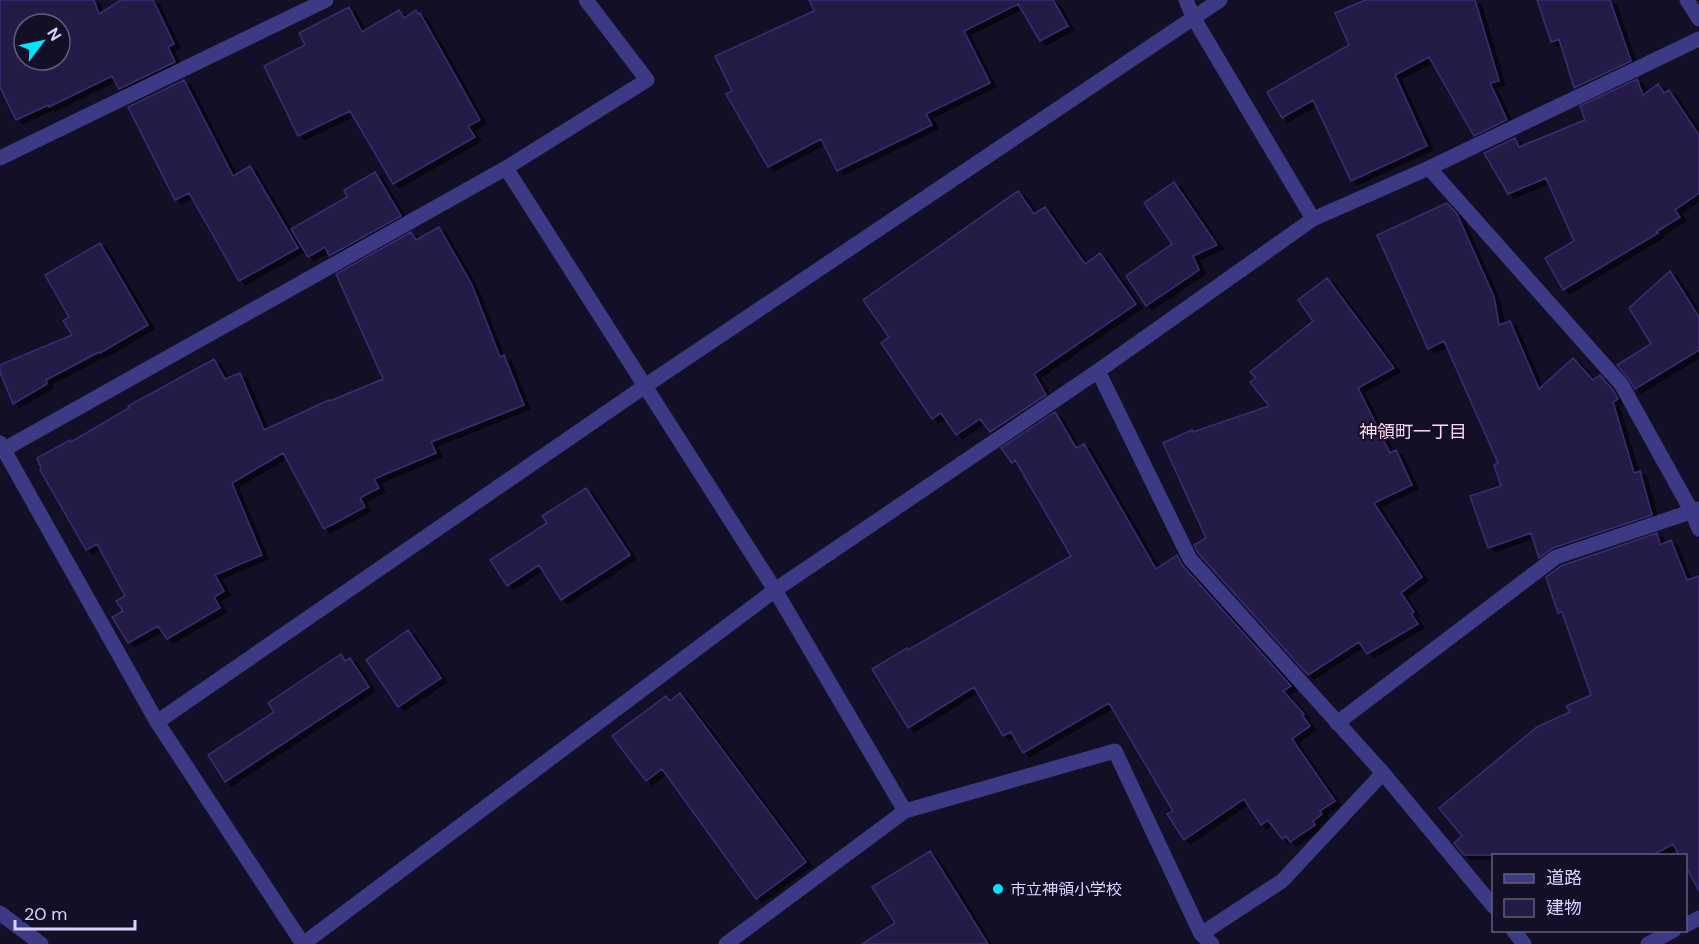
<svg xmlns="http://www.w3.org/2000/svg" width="1699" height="944" font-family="'DM Sans','Noto Sans JP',sans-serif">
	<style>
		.building { fill: #241b47; stroke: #3b2d73; stroke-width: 1.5; fill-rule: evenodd; filter: url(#shadow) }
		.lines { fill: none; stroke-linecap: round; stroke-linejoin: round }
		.minor { stroke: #3d3a85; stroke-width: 15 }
		.tertiary { stroke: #3d3a85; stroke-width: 15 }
		.poi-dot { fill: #00e5ff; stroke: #130f26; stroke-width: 2 }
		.labels { text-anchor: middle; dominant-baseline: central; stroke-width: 4.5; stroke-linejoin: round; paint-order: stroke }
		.poi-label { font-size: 16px; fill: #d9d4ff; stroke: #130f26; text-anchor: start }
		.neighbourhood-label { font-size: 18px; fill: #ffd6f0; stroke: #130f26 }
	</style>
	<defs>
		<filter id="shadow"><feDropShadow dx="6" dy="4" stdDeviation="0" flood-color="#0009"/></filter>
	</defs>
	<rect width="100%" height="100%" fill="#130f26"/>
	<path class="building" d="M0,0H94L99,14L121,0H153L174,44L168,47L175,62L119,89L112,76L49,107L48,105L16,120L0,87ZM24,24H60V60H24Z
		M809,0H1053L1068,26L1040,41L1018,4L964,31L990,83L926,114L932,125L837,171L821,139L768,167L726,94L732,91L715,56L814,11Z
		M1365,0H1475L1499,81L1490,83L1507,120L1474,136L1429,57L1395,75L1427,146L1351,181L1313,100L1282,118L1267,92L1349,45L1335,13Z
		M1537,0H1610L1631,61L1574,88L1559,39L1551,42Z
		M349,7L362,32L399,10L404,18L416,10L418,14L420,13L480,120L468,126L475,137L393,184L350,111L298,136L264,66L305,45L299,33Z
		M1637,79L1643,95L1658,84L1664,93L1669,90L1699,135V193L1675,210L1680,217L1656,232L1658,233L1563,290L1545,258L1574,241L1546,178L1508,194L1484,153L1515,138L1519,147L1585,120L1580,106Z
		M184,80L233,176L250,166L298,248L239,281L189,193L175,200L128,107Z
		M375,172L401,216L329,256L325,247L308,257L291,229L347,197L344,190Z
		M1174,182L1217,245L1193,256L1199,270L1146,306L1126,276L1172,244L1144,203Z
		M1018,191L1034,214L1045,207L1085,264L1100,253L1136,304L1034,374L1046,395L990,432L980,419L956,435L941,413L932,419L881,343L889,337L863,300Z
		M1447,203L1457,214L1494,297L1499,325L1510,321L1539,389L1573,358L1593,380L1600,375L1613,390L1618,399L1613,402L1634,473L1640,471L1652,515L1553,548L1539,558L1531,533L1488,548L1470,496L1501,486L1494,465L1498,463L1444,341L1428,349L1377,235Z
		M439,227L472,285L500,357L504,355L524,405L431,442L436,453L374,479L379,488L360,498L365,507L324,529L283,453L232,483L262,555L215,575L224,591L214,597L220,608L167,639L158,626L128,643L112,617L123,611L116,601L125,596L97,544L86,550L40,470L41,468L37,458L70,440L71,442L129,408L128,406L214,359L225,379L240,373L264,430L329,400L330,401L383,379L336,274L411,232L416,240Z
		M100,243L148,325L100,353L99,352L46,380L47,384L13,404L0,372V365L72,335L63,321L69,317L45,275Z
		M1670,271L1699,317V350L1635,389L1628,378L1617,365L1651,344L1629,308Z
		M1327,278L1394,368L1358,388L1390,453L1396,450L1412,485L1374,503L1422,577L1401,593L1414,612L1411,614L1418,624L1367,654L1359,642L1308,675L1198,553L1194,545L1206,538L1163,443L1192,430L1193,432L1269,406L1250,382L1256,378L1250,372L1313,321L1298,300Z
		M1055,412L1076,448L1084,444L1156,569L1177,555L1183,566L1291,686L1283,691L1304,714L1302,715L1310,726L1292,739L1335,801L1320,811L1322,814L1313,821L1315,825L1290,842L1286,836L1282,839L1268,820L1261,825L1244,799L1184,840L1167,814L1173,811L1109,703L1023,753L1011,732L1003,736L974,687L908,728L872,669L907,648L908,650L1071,556L1015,460L1012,463L1001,448Z
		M586,488L630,555L561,600L539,565L507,586L490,560L547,523L542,516Z
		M1657,533L1660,545L1671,540L1687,580L1699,576V891L1686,867V855H1679L1673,844L1653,855H1464L1454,843L1462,836L1439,808L1537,727L1570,712L1566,706L1591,695L1562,612L1558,613L1546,577L1561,566Z
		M408,630L441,678L398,707L366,660Z
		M341,654L345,661L350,658L369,687L225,782L208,755L274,712L268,703Z
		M680,693L806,862L756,899L662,769L646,781L612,736L666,696L670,701Z
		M930,851L988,944H862L895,923L872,887Z"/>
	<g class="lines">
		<path class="minor" d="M1186,0L1193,17L1313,219
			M1687,0L1699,19
			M0,158L326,0
			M506,168L775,590L905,811
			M1429,168L1621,384L1692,512L1699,529
			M1098,371L1190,559L1383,773L1494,907
			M0,443L157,722L303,944L775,590L1098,371L1313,219L1429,168L1699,39
			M3,450L506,168L647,80L586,0
			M1337,723L1556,557L1699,509
			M0,913L41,944
			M1686,925L1699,918
			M1513,930L1524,944
			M1201,934L1282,881L1383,773
			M726,944L905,811L1115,751L1201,934L1212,944
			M1648,944L1674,930"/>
		<path class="tertiary" d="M157,722L645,386L1220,0"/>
	</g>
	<circle class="poi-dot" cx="998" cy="889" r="6"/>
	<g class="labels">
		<g class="poi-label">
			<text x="1010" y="889">市立神領小学校</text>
		</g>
		<g class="neighbourhood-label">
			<text x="1413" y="432">神領町一丁目</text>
		</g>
	</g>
	<rect x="1492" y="854" width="195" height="78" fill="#130f26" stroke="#625e7d" stroke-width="1.5"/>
	<rect x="1504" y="874" width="30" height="9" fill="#3d3a85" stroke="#625e7d" stroke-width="1.5"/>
	<text x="1546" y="884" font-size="18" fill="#d9d4ff">道路</text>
	<rect x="1504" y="899" width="30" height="18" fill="#241b47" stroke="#625e7d" stroke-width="1.5"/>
	<text x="1546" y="914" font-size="18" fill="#d9d4ff">建物</text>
	<g transform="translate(42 42) rotate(58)"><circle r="28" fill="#130f26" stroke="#625e7d" stroke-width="1.5"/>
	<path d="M0-4.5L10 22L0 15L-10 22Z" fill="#00e5ff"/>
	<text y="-9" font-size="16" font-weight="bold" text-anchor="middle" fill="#d9d4ff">N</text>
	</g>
	<path d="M15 920v9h120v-9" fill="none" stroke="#d9d4ff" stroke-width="3"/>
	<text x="24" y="920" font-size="18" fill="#d9d4ff" stroke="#130f26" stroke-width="4.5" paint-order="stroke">20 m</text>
</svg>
